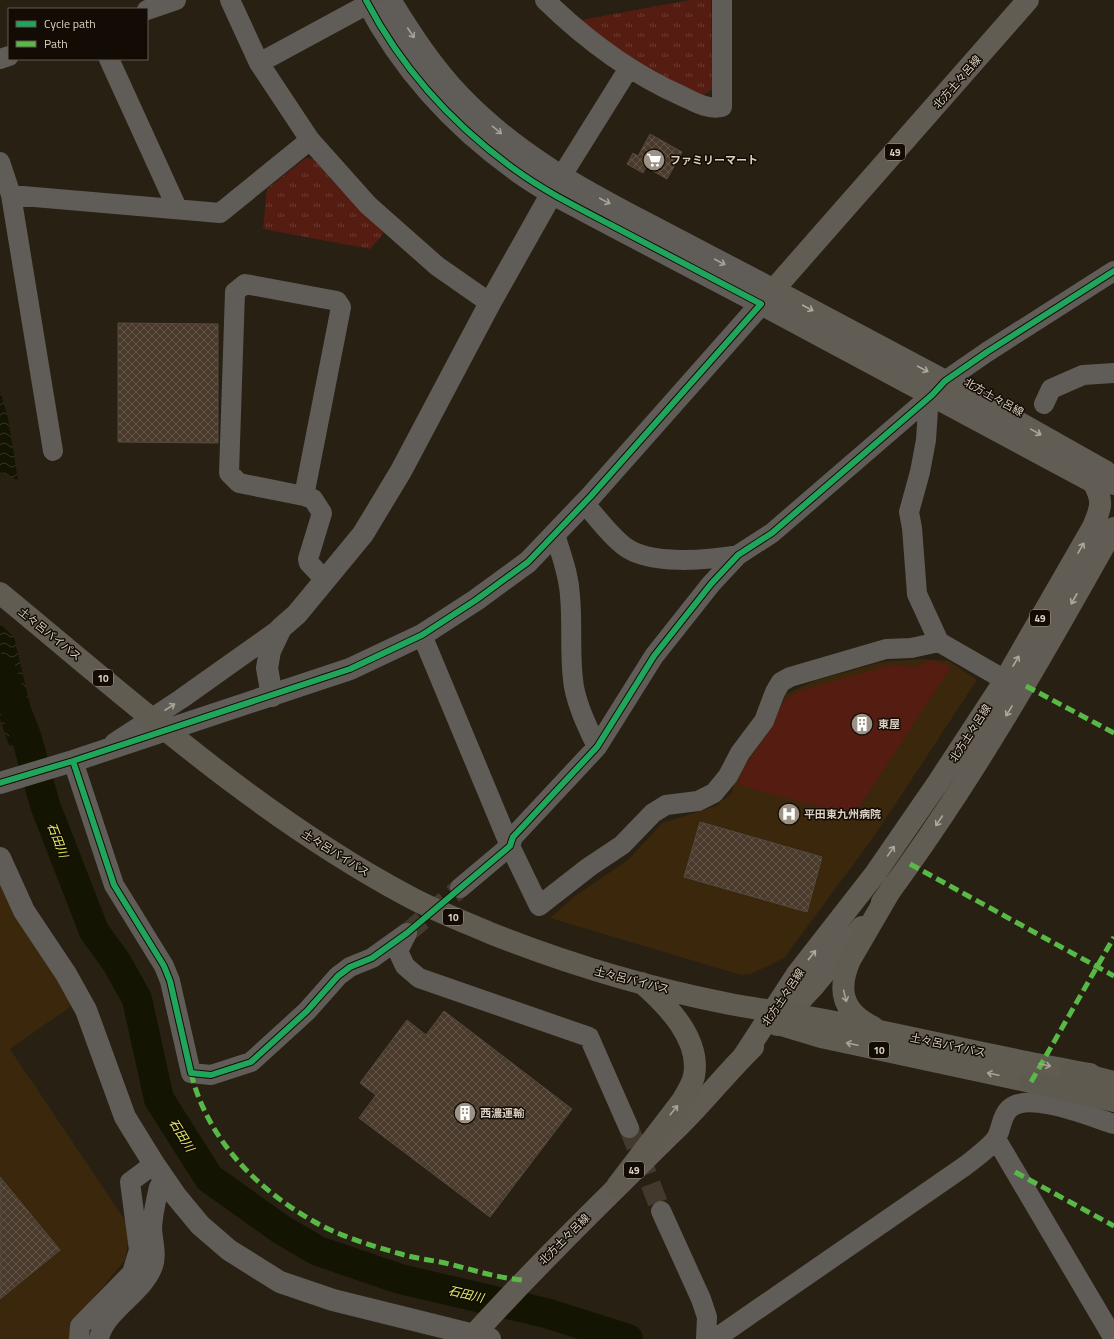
<svg xmlns="http://www.w3.org/2000/svg" width="1114" height="1339" font-family="'Titillium Web','Noto Sans JP',sans-serif">
	<style>
		.built { fill: #3a270c }
		.green { fill: #551d12 }
		.park { fill: url(#park-tufts) }
		.water { fill: url(#water-waves) }
		.lines { fill: none; stroke-linecap: round; stroke-linejoin: round }
		.river { stroke: #131402; stroke-width: 30 }
		.building { fill: url(#building-cross-hatch); stroke: #534b42 }
		.minor-tunnel { stroke: #433a2d; stroke-width: 20; stroke-dasharray: 20 10; stroke-linecap: butt }
		.minor { stroke: #605d58; stroke-width: 20 }
		.tertiary { stroke: #605d58; stroke-width: 22 }
		.primary { stroke: #625d54; stroke-width: 22 }
		.trunk { stroke: #605c52; stroke-width: 22 }
		.motorway { stroke: #5f5a4f; stroke-width: 22 }
		.quiet { stroke: #58b947; stroke-width: 5; stroke-dasharray: 10 5; stroke-linecap: butt }
		.cycleway-casing { stroke: #130c04; stroke-width: 8 }
		.cycleway { stroke: #20a55d; stroke-width: 6 }
		.oneway { stroke: #aaa298 }
		.oneway2 { stroke: #b1a89c }
		.oneway3 { stroke: #aaa296 }
		.labels { text-anchor: middle; dominant-baseline: central; stroke-width: 3; stroke-linejoin: round; paint-order: stroke }
		.shield { fill: #130c04; stroke: #9f958a; stroke-width: 1 }
		.shield-label { font-size: 10px; font-weight: bold; fill: #dbd0c3 }
		.street-label { font-size: 11px; fill: #dbd0c3; stroke: #130c04 }
		.poi-label { font-size: 11px; font-weight: bold; fill: #dbd0c3; stroke: #130c04; text-anchor: start }
		.water-label { font-size: 12px; font-style: italic; fill: #e2ef6c; stroke: #130c04 }
	</style>
	<defs>
		<pattern id="park-tufts" width="24" height="20" patternUnits="userSpaceOnUse"><rect width="24" height="20" fill="#551d12"/><path d="M3 7l-1-3M5 7V3M7 7l1-3M15 17l-1-3M17 17v-4M19 17l1-3" fill="none" stroke="#6d3d33"/></pattern>
		<pattern id="water-waves" width="16" height="10" patternUnits="userSpaceOnUse"><rect width="16" height="10" fill="#131402"/><path d="M0 5q4-4 8 0t8 0" fill="none" stroke="#353525"/></pattern>
		<pattern id="building-cross-hatch" width="8" height="8" patternUnits="userSpaceOnUse"><rect width="8" height="8" fill="#493a2b"/><path d="M0 0l8 8M0 8l8-8" fill="none" stroke="#635548"/></pattern>
	</defs>
	<rect width="100%" height="100%" fill="#282013"/>
	<path class="built" d="M921,659L949,661L977,680L873,838L784,958L751,974L741,975L550,918L575,896L628,860L662,823L716,806L732,793L735,778L784,695L814,681L882,662Z
		M0,880L73,1005L10,1049L131,1229L125,1260L73,1323L71,1339H0Z"/>
	<path class="green" d="M932,660L951,667L853,816L738,785L743,769L766,736L777,713L786,699L802,690L891,665L913,667Z"/>
	<path class="park" d="M690,0H711L712,90L698,98L662,78L576,21Z
		M306,158L314,159L335,184L384,233L370,249L263,229L267,189Z"/>
	<path class="water" d="M0,391L8,418L18,480L0,472Z
		M0,624L14,637L38,739L9,746L0,719Z"/>
	<g class="lines">
		<path class="river" d="M0,669L27,739L45,805L94,931L117,963L137,999L159,1099L209,1178L282,1230L318,1251L400,1279L546,1313L628,1339"/>
	</g>
	<path class="building" d="M650,134L682,152L667,179L646,167L643,173L627,164L633,153L638,156Z
		M118,323L218,324V443L118,442Z
		M700,822L822,857L807,912L684,877Z
		M444,1011L572,1109L490,1217L359,1118L376,1095L360,1083L407,1020L426,1035Z
		M0,1177L60,1250L0,1299Z"/>
	<g class="lines">
		<path class="minor-tunnel" d="M407,933L460,888
			M629,1128L661,1211"/>
		<path class="minor" d="M230,0L259,63L310,140L368,205L437,266L490,303
			M545,0C585,39 630,73 682,96C695,102 707,110 722,107V0
			M147,10L176,0
			M0,59L9,56
			M109,59L177,208
			M259,63L368,4
			M0,162L11,195L53,451
			M561,177L629,68
			M11,195L220,213L310,140
			M932,395L928,409L926,440L920,472L909,512L912,528L917,594L939,642
			M1044,404L1051,389L1083,375L1114,373
			M304,496L239,483L229,473L235,292L245,284L337,301L341,307L304,496L313,499L322,513L308,559L309,563L325,580
			M584,503C597,517 609,535 624,546C649,566 709,560 738,555
			M555,534C561,555 569,574 570,596C573,627 569,657 574,687C578,708 588,728 597,747
			M422,635L510,846L539,906L589,867L622,845L653,813L666,805L698,801L714,793L728,776L740,753L764,721L775,692L781,682L790,677L886,649L911,648L939,642L1005,680L1020,684
			M114,743L181,699L281,628
			M73,761L114,885L164,966L170,981L191,1073L211,1075L251,1062L307,1011L338,976L350,967L372,958L407,933
			M460,888L510,846L513,837L597,747L654,656L711,584L738,555L772,533L932,395L945,381L987,352L1114,271
			M407,933L398,951L405,966L419,978L589,1037L629,1128
			M996,1139L1114,1339
			M661,1211L701,1299L707,1317L706,1339
			M706,1338L722,1334L965,1166C975,1158 988,1149 995,1140C1002,1131 1000,1118 1009,1109C1028,1090 1091,1117 1114,1124
			M79,1339L80,1326L132,1273L139,1250L130,1182L154,1164
			M99,1339C104,1311 143,1294 153,1266C157,1256 153,1241 152,1230C152,1216 156,1201 159,1187L166,1182"/>
		<path class="tertiary" d="M390,0C411,34 433,68 461,97C516,154 579,188 648,224C690,246 732,268 774,290
			M272,696L267,668L270,651L281,628L297,614L363,534L401,471L490,303L561,177
			M0,783L73,761L350,669L422,635L476,600L528,562L591,496L761,304C711,278 661,251 611,225C579,208 546,192 517,171C454,126 402,69 366,0
			M0,858L24,911L66,974L86,1010L125,1117L154,1164L176,1196L200,1225L229,1250L280,1282L333,1300L490,1339"/>
		<path class="primary" d="M774,290L945,381L1105,471L1111,477L1114,484
			M882,902C970,784 1042,657 1114,528
			M777,1025L813,987L862,927
			M743,1057L797,974L875,874L937,784L1005,680L1093,527C1101,508 1104,501 1093,482L761,304L1028,0
			M470,1339C535,1267 603,1201 672,1133C701,1106 725,1074 753,1047"/>
		<path class="trunk" d="M0,593C130,700 257,815 406,895C433,910 462,921 490,933C568,964 648,988 730,1004C768,1011 807,1016 845,1024C926,1040 1008,1060 1090,1074
			M768,1021L821,1037L1031,1082
			M873,1027C842,1012 837,990 850,960L893,886
			M617,1186L682,1101C687,1093 692,1085 694,1076C701,1039 667,1005 642,983"/>
		<path class="motorway" d="M1071,1071L1114,1082
			M1031,1082L1114,1101"/>
		<path class="quiet" d="M1026,686L1114,733
			M910,864L1114,976
			M191,1073C207,1138 255,1188 313,1221C339,1236 372,1246 401,1254C417,1259 433,1260 449,1264C474,1270 497,1278 523,1280
			M1031,1082L1114,937
			M1015,1172L1114,1226"/>
		<g class="cycleway-casing">
			<path id="cycleway" d="M73,761L114,885L164,966L170,981L191,1073L211,1075L251,1062L307,1011L338,976L350,967L372,958L407,933L510,846L513,837L597,747L654,656L711,584L738,555L772,533L932,395L945,381L987,352L1114,271
				M0,783L73,761L350,669L422,635L476,600L528,562L591,496L761,304C711,278 661,251 611,225C579,208 546,192 517,171C454,126 402,69 366,0"/>
		</g>
		<use href="#cycleway" class="cycleway"/>
	</g>
	<defs><path id="oneway-shaft" d="M-6 0H5M1.5-3L5.5 0L1.5 3" fill="none" stroke-width="1.6" stroke-linecap="round" stroke-linejoin="round"/></defs>
	<g class="oneway">
		<use href="#oneway-shaft" transform="translate(411 33) rotate(56)"/>
		<use href="#oneway-shaft" transform="translate(497 130) rotate(39)"/>
		<use href="#oneway-shaft" transform="translate(605 201) rotate(28)"/>
		<use href="#oneway-shaft" transform="translate(720 262) rotate(28)"/>
		<use href="#oneway-shaft" transform="translate(170 707) rotate(-33)"/>
	</g>
	<g class="oneway2">
		<use href="#oneway-shaft" transform="translate(808 308) rotate(28)"/>
		<use href="#oneway-shaft" transform="translate(923 369) rotate(28)"/>
		<use href="#oneway-shaft" transform="translate(1036 432) rotate(29)"/>
		<use href="#oneway-shaft" transform="translate(1081 548) rotate(-60)"/>
		<use href="#oneway-shaft" transform="translate(1074 599) rotate(119)"/>
		<use href="#oneway-shaft" transform="translate(1016 661) rotate(-60)"/>
		<use href="#oneway-shaft" transform="translate(1009 711) rotate(122)"/>
		<use href="#oneway-shaft" transform="translate(939 821) rotate(124)"/>
		<use href="#oneway-shaft" transform="translate(891 851) rotate(-55)"/>
		<use href="#oneway-shaft" transform="translate(812 955) rotate(-52)"/>
	</g>
	<g class="oneway3">
		<use href="#oneway-shaft" transform="translate(845 996) rotate(76)"/>
		<use href="#oneway-shaft" transform="translate(852 1044) rotate(-168)"/>
		<use href="#oneway-shaft" transform="translate(1045 1065) rotate(12)"/>
		<use href="#oneway-shaft" transform="translate(993 1074) rotate(-168)"/>
		<use href="#oneway-shaft" transform="translate(674 1110) rotate(-51)"/>
	</g>
	<defs>
		<g id="supermarket-disc" transform="scale(1.15)"><circle r="9.5" fill="#9c9285" stroke="#130c04"/><path d="M-6-5.5h2.5l.6 2H6L4.5 2H-2.5L-4.4-4H-6ZM-1.5 3.2a1.3 1.3 0 1 0 .1 0ZM3 3.2a1.3 1.3 0 1 0 .1 0Z" fill="#fff"/></g>
		<g id="building-disc" transform="scale(1.15)"><circle r="9.5" fill="#9c9285" stroke="#130c04"/><path d="M-4-6H4V6H1V3H-1V6H-4ZM-2.5-4.3h1.7v1.8h-1.7ZM.8-4.3h1.7v1.8H.8ZM-2.5-1h1.7V.8h-1.7ZM.8-1h1.7V.8H.8Z" fill="#fff"/></g>
		<g id="hospital-disc" transform="scale(1.15)"><circle r="9.5" fill="#9c9285" stroke="#130c04"/><path d="M-5-5h3v3.5h4V-5h3V5h-3V1.5h-4V5h-3Z" fill="#fff"/></g>
	</defs>
	<g fill-rule="evenodd">
		<use href="#supermarket-disc" x="654" y="160"/>
		<use href="#building-disc" x="862" y="724"/>
		<use href="#hospital-disc" x="789" y="814"/>
		<use href="#building-disc" x="465" y="1113"/>
	</g>
	<g class="labels">
		<g class="shield">
			<rect x="885" y="144" width="20" height="16" rx="3"/>
			<rect x="1030" y="610" width="20" height="16" rx="3"/>
			<rect x="93" y="670" width="20" height="16" rx="3"/>
			<rect x="443" y="909" width="20" height="16" rx="3"/>
			<rect x="869" y="1042" width="20" height="16" rx="3"/>
			<rect x="624" y="1162" width="20" height="16" rx="3"/>
		</g>
		<g class="shield-label">
			<text x="895" y="152">49</text>
			<text x="1040" y="618">49</text>
			<text x="103" y="678">10</text>
			<text x="453" y="917">10</text>
			<text x="879" y="1050">10</text>
			<text x="634" y="1170">49</text>
		</g>
		<g class="street-label">
			<text transform="translate(957 82) rotate(-49)">北方土々呂線</text>
			<text transform="translate(994 397) rotate(29)">北方土々呂線</text>
			<text transform="translate(50 634) rotate(39)">土々呂バイパス</text>
			<text transform="translate(970 733) rotate(-57)">北方土々呂線</text>
			<text transform="translate(336 853) rotate(32)">土々呂バイパス</text>
			<text transform="translate(632 980) rotate(14)">土々呂バイパス</text>
			<text transform="translate(783 997) rotate(-56)">北方土々呂線</text>
			<text transform="translate(948 1045) rotate(12)">土々呂バイパス</text>
			<text transform="translate(564 1239) rotate(-45)">北方土々呂線</text>
		</g>
		<g class="poi-label">
			<text x="670" y="160">ファミリーマート</text>
			<text x="878" y="724">東屋</text>
			<text x="804" y="814">平田東九州病院</text>
			<text x="480" y="1113">西濃運輸</text>
		</g>
		<g class="water-label">
			<text transform="translate(58 840) rotate(69)">石田川</text>
			<text transform="translate(182 1135) rotate(58)">石田川</text>
			<text transform="translate(466 1294) rotate(13)">石田川</text>
		</g>
	</g>
	<rect x="8" y="8" width="140" height="52" fill="#130c04" stroke="#635a50"/>
	<rect x="16" y="21" width="20" height="6" fill="#20a55d" stroke="#635a50"/>
	<text x="44" y="28" font-size="12" fill="#dbd0c3">Cycle path</text>
	<rect x="16" y="41" width="20" height="6" fill="#58b947" stroke="#635a50"/>
	<text x="44" y="48" font-size="12" fill="#dbd0c3">Path</text>
</svg>
